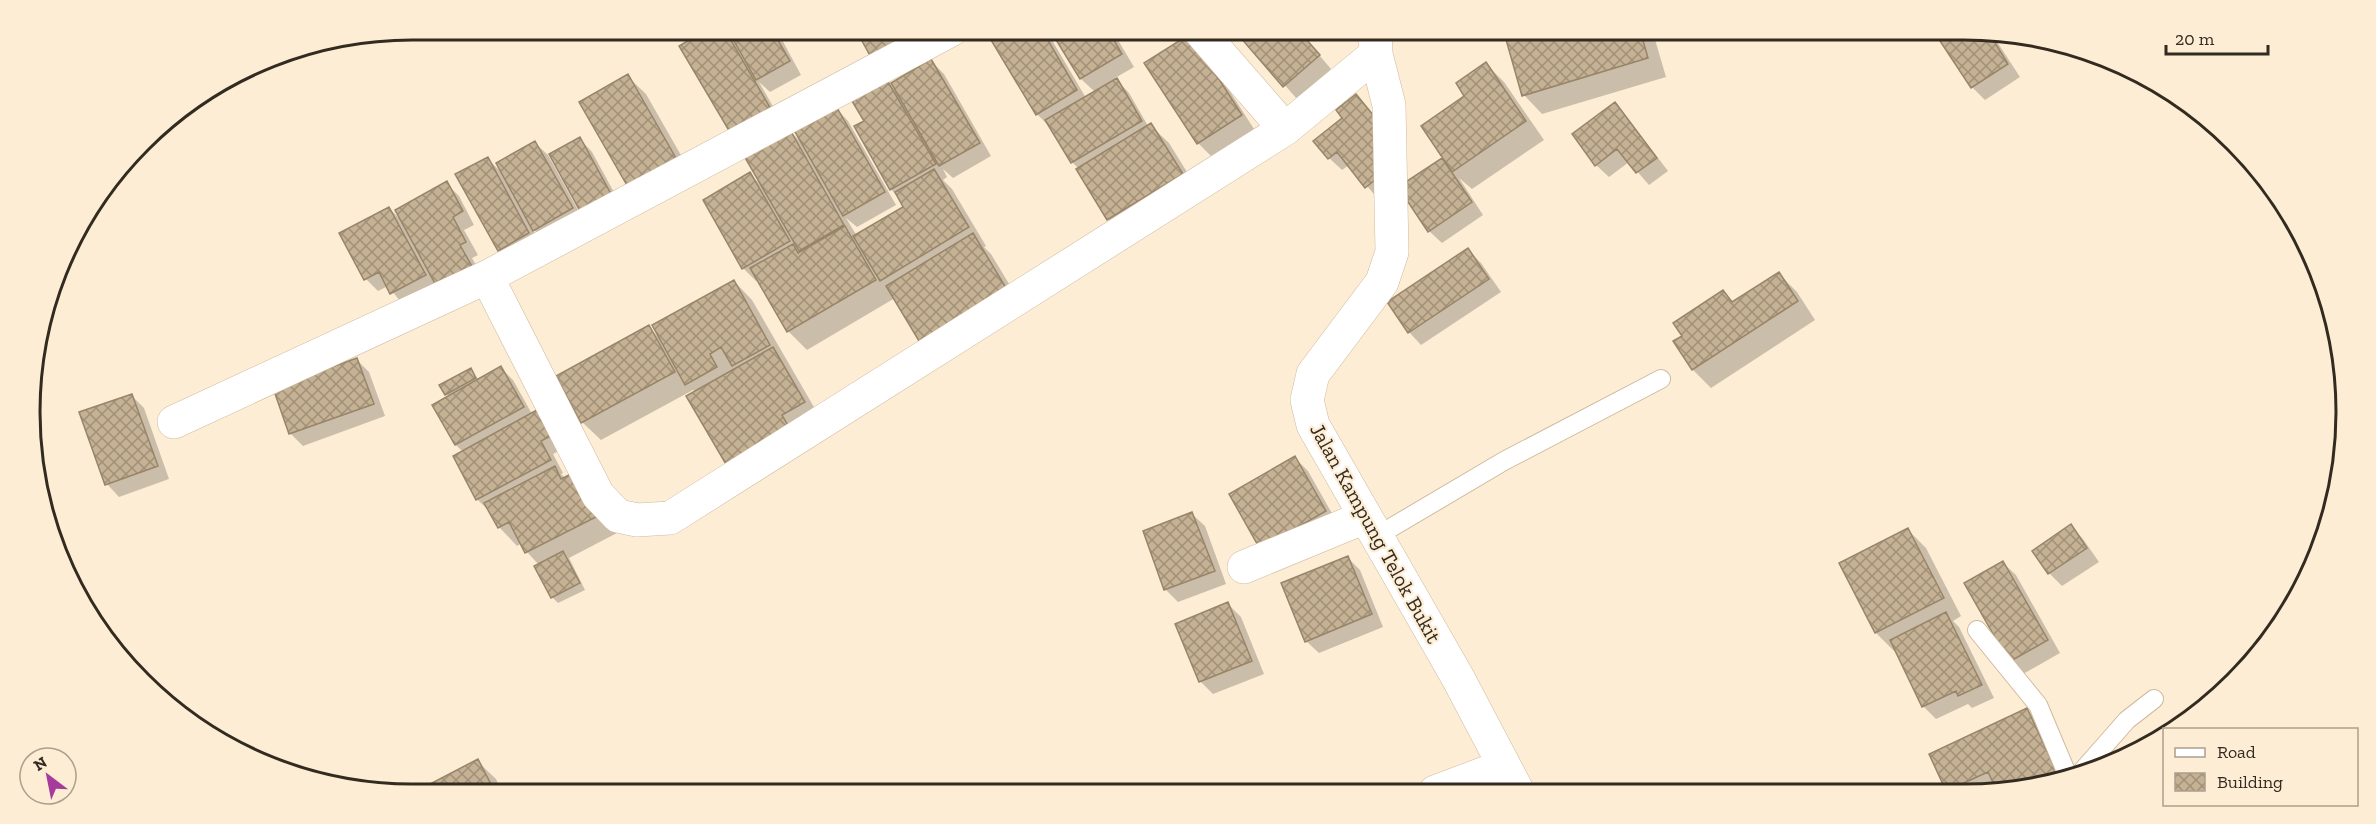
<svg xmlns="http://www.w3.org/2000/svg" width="2376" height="824" font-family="'Zilla Slab',serif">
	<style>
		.shadow { fill: #0003 }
		.building { fill: url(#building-cross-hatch); stroke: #988569; stroke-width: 1.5 }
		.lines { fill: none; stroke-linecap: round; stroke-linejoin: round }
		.service-casing { stroke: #cfbb9e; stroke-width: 20 }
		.minor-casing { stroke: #cfbb9e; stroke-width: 34 }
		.service { stroke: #fff; stroke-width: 18 }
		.minor { stroke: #fff; stroke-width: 33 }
		.labels { text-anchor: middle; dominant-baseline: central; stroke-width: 4.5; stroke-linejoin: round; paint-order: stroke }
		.street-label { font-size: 21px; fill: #332b20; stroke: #fdedd5 }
		.rim { fill: none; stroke: #332b20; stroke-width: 3 }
	</style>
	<defs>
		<pattern id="building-cross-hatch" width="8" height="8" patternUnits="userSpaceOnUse" patternTransform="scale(1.5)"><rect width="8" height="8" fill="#c5b194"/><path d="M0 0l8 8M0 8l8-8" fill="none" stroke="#a19078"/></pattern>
	</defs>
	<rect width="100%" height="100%" fill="#fdedd5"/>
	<path class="shadow" d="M709,30H726L735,42L756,30H774L780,36L801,75L770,92L759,82L783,124L745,146Z
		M989,30H1046L1086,98L1095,92L1081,79L1052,30H1112L1134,67L1115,78L1129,93L1148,126L1150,125L1169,143L1200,193L1127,238L1109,219L1079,169L1072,162L1050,127L1037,114Z
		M1236,30H1298L1331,69L1297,99Z
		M1529,30H1648L1654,36L1666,77L1542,114L1524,95Z
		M1945,30L1992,34L2020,77L1985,100L1972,87L1938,35Z
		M1202,48L1254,129L1211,156L1198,143L1147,63Z
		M931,61L944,74L991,156L953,178L943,169L947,177L943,180L952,189L986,246L984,247L991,254L1026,312L895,298L807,350L788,331L758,280L756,281L743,268L705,201L750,174L763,187L789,130L803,144L836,108L848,121L896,205L857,227L846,218L857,236L905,207L891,189L866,121L887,82L896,92Z
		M1486,64L1504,82L1544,140L1472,189L1459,178L1483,215L1442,243L1429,231L1442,160L1448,166L1466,96Z
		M627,76L646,94L694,178L647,205Z
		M1356,96L1391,135L1379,200L1349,165L1342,170L1329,158L1344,118Z
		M1614,104L1627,117L1668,171L1649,185L1629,162L1609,177L1596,165Z
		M580,139L592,152L622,207L582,210Z
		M535,143L548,155L584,221L547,242L531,227L541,246L512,263L499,250L487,158L502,173Z
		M446,183L459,196L474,225L464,230L478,255L472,258L486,283L404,306L388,286L378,291L366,279L389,208L403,222Z
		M1468,250L1481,263L1501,292L1421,345L1409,332Z
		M1779,274L1797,292L1815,320L1711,388L1693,370L1675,342L1684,336L1723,292L1734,303Z
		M734,281L752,300L822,421L799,434L693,390L601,440L582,422L649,327L659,338Z
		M357,360L369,372L385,416L303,446L290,433Z
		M501,368L513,380L532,414L570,445L553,454L563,473L561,474L565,478L595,491L617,533L569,558L585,590L558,603L552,597L539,565L527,552L522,543L517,546L499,527L490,512L477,499L455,457L463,452L456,445L434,405L449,397L441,386L470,370L479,380Z
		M131,395L144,408L169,479L119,497L107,484Z
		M1295,458L1308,471L1338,524L1274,560Z
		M1192,514L1205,526L1226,584L1178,602L1165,589Z
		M2071,526L2083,539L2099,562L2062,586L2049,573Z
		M1908,530L1926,548L1961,616L1953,621L1959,627L1994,698L1972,708L1968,704L1936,719L1924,707L1896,650L1894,651L1876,633L1841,564Z
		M1348,558L1360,570L1383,627L1319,653L1306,641Z
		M2003,563L2016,575L2060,653L2023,674L2011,661Z
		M1228,604L1241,617L1264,674L1213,694L1200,681L1177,625Z
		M2027,710L2045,729L2066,775L2014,791H1948L1931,755Z
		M477,761L496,779L503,794H414Z"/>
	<path class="building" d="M706,30H725L772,111L731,134L679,46Z
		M753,30H772L790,61L756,80L734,41Z
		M856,30H927L873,61Z
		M985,30H1042L1077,90L1036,115Z
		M1050,30H1108L1122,54L1080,79Z
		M1234,30H1298L1320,55L1283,87Z
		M1523,30H1640L1648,58L1522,96L1505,36Z
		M1943,30L1989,33L2008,64L1971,88L1936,35Z
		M1190,34L1242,115L1197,144L1144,63Z
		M931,59L980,143L939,166L891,83Z
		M1486,62L1526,121L1452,172L1421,126L1464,96L1456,83Z
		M628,74L677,160L628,187L579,102Z
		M1117,78L1142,121L1071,163L1045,120Z
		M887,80L936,164L890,190L854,126L864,121L852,101Z
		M1356,94L1378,121L1385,172L1365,188L1337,152L1328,159L1313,141L1342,118L1336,110Z
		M1615,102L1657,158L1636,173L1617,149L1595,166L1572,134Z
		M836,106L885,192L843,216L794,130Z
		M1151,123L1183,174L1107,220L1076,169Z
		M789,128L844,225L799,251L743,154Z
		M580,137L611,194L580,211L549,154Z
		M535,141L573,208L533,231L496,163Z
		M488,157L529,233L498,251L455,174Z
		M1442,158L1472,202L1428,232L1398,187Z
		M934,169L969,227L880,281L853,236L903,207L895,192Z
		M750,172L790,241L742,269L703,200Z
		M447,181L463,211L453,217L466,242L460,245L474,270L438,289L395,210Z
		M389,207L426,275L390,294L379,272L364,280L339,233Z
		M845,226L876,280L787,332L750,268L793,244L798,253Z
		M973,233L1009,293L922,346L886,286Z
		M1468,248L1489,279L1408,333L1387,302Z
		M1779,272L1798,301L1692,370L1673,341L1682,336L1673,323L1723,290L1732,302Z
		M734,280L770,345L732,366L721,347L710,354L717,367L685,385L652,325Z
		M649,325L675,372L581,423L556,376Z
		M773,347L805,402L782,415L790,429L727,466L686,396Z
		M357,358L374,404L289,434L273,388Z
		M501,366L524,407L455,445L432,405Z
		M471,368L476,378L445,395L439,385Z
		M132,394L158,466L105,485L79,412Z
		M544,406L558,432L541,441L551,460L476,500L453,456Z
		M1295,456L1326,511L1260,549L1229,494Z
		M555,466L561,479L577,471L600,515L525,553L509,522L498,528L484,503Z
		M1192,512L1215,571L1164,590L1143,531Z
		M2071,524L2087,548L2048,574L2032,551Z
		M1908,528L1944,598L1875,633L1839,563Z
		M563,551L580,583L551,598L534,566Z
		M1348,556L1372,614L1305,642L1281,583Z
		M2003,561L2048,640L2009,662L1964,583Z
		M1228,602L1252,661L1199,682L1175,624Z
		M1946,612L1982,685L1958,696L1956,691L1922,707L1890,640Z
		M2027,708L2059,777L2014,791H1997L1988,772L1946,791L1929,754Z
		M478,759L496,794H411Z
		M1292,786L1294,792H1275Z"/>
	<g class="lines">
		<g class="service-casing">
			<path id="service" d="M1377,536L1504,461L1661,379
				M1977,630L2038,705L2065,769L2064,775
				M2083,770L2127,720L2154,699"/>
		</g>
		<g class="minor-casing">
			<path id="minor" d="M1199,30L1285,129
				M1375,30L1376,54L1389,105L1392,252L1382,282L1313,374L1307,400L1313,425L1458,678L1518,792
				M487,277L598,495L618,516L637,520L670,518L1285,129L1376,54
				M174,422L487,277L951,30
				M1244,567L1365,517
				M1435,792L1504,766"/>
		</g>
		<use href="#service" class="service"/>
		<use href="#minor" class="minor"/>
	</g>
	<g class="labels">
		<g class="street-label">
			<text transform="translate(1376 533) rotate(61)">Jalan Kampung Telok Bukit</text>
		</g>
	</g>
	<path d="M0 0H2376V824H0ZM412 40H1964A372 372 0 0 1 2336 412V412A372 372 0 0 1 1964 784H412A372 372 0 0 1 40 412V412A372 372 0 0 1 412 40Z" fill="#fdedd5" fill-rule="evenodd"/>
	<path class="rim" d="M412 40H1964A372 372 0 0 1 2336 412V412A372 372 0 0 1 1964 784H412A372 372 0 0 1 40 412V412A372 372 0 0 1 412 40Z"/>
	<rect x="2163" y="728" width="195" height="78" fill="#fdedd5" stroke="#ac9f8d" stroke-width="1.5"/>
	<rect x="2175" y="748" width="30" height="9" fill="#ffffff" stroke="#ac9f8d" stroke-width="1.5"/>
	<text x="2217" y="758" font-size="18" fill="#332b20">Road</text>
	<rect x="2175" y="773" width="30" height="18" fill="url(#building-cross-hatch)" stroke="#ac9f8d" stroke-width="1.5"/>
	<text x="2217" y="788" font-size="18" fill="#332b20">Building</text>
	<g transform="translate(48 776) rotate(328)"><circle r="28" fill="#fdedd5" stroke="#ac9f8d" stroke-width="1.5"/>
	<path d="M0-4.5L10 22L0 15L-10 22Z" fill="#a63b9c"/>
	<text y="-9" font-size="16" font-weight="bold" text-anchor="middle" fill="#332b20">N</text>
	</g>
	<path d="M2166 45v9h102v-9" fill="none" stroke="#332b20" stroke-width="3"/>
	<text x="2175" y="45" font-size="18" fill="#332b20" stroke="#fdedd5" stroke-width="4.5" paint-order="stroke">20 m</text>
</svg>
